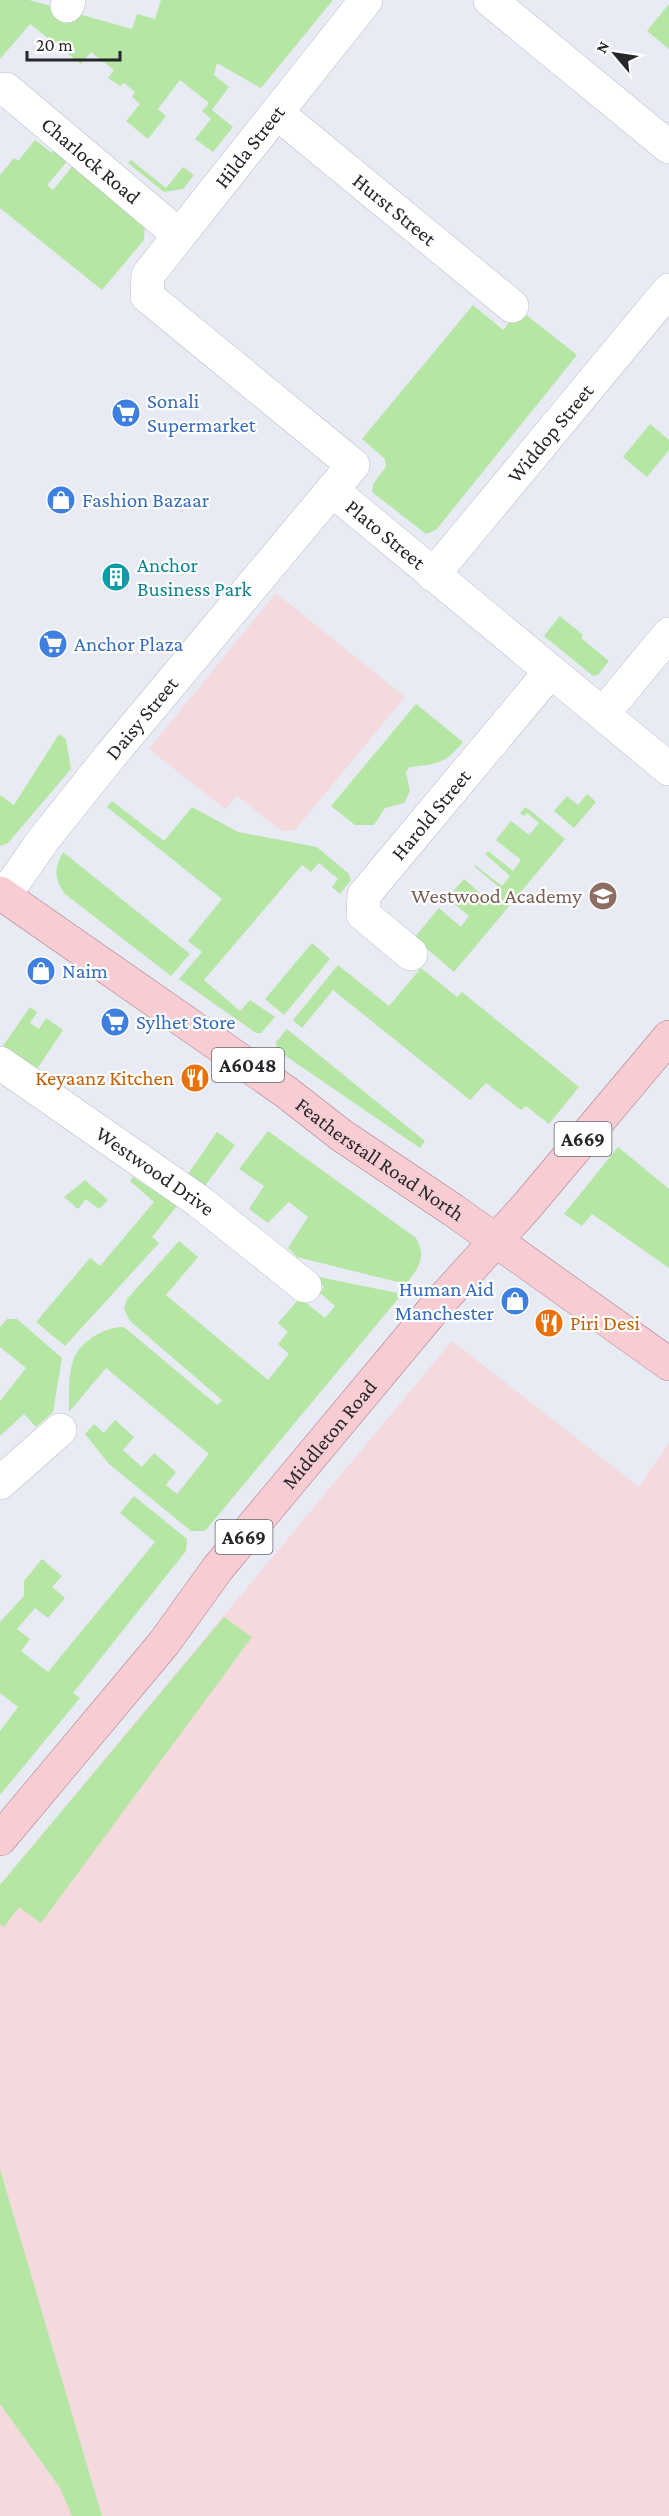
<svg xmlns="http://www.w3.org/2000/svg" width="669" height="2516" font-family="'Crimson Pro',serif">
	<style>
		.industrial { fill: #f4d9dd }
		.green { fill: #b6e6a3 }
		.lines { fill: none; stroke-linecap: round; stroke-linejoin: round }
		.street-casing { stroke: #bdbfc9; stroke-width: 34 }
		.primary-casing { stroke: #ab7d85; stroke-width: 34 }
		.street { stroke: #fff; stroke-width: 33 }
		.primary { stroke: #f7cdd3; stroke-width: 33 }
		.labels { text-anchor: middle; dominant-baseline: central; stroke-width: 4.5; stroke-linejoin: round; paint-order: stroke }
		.shield { fill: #fff; stroke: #68686b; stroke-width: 1.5 }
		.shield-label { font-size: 20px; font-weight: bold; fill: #27272b }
		.street-label { font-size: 21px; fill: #27272b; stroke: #fff }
		.shop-label { font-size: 21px; fill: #366cbe; stroke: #fff; text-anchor: start }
		.culture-label { font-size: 21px; fill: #0d838f; stroke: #fff; text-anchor: start }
		.education-label { font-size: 21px; fill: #785e54; stroke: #fff; text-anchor: end }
		.food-label { font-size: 21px; fill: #c56008; stroke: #fff; text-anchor: end }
	</style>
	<rect width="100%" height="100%" fill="#e8eaf4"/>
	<path class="industrial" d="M276,593L405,697L295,830L282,831L237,796L225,809L149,749Z
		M452,1341L639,1487L669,1443V2516H102L0,2169V1885Z
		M0,2404L60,2488L72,2516H0Z"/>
	<path class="green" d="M0,0H29L132,29L137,14L155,19L161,0H333L261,88L217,63L214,75L229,87L212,110L233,127L213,152L195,139L211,119L202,111L209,103L180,80L158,109L166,116L148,139L126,121L140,104L132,97L135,92L124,83L120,86L108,78L114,70L91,52L81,64L30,24L0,59Z
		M669,4V49L647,31Z
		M35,140L52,153L58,147L71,157L47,185L53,190L75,163L145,222L144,240L102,290L0,208V175L14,158L18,161Z
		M131,160L166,188L183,167L194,175L183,189L164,192L128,163Z
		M473,305L503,330L520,310L577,355L436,530L426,534L372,492L373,484L386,467L385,459L362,439Z
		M650,424L669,440V450L647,477L623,457Z
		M560,616L583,635L581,638L609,661L598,675L593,676L544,636Z
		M416,704L463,742C445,764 437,764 410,767L406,772L410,791L404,803L385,808L374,825H355L331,806Z
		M59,734L66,739L71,769L8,843L0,846V795L14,805Z
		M587,794L596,802L574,828L554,811L567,796L578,805Z
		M112,801L164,841L192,807L238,832L317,847L349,874L351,880L340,894L332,887L338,879L319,863L311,872L302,865L204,980L240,1011L250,1000L275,1017L261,1033H256L179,979L202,952L188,941L222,899L107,807Z
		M526,807L565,839L454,972L414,938L439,908L461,927L469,916L447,898L464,879L490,902L501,889L474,866L475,865L502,886L510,876L485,854L488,851L513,871L521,860L496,840L511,821L529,835L539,823L527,813L524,816L520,813Z
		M63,852L190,954L171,976L65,894C54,878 54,869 63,852Z
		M312,943L330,959L284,1015L265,999Z
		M338,965L389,1006L421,968L457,997L462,992L579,1087L549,1124L526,1106L521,1110L486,1083L470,1100L333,990L302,1028L293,1020Z
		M30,1007L37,1012L30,1023L39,1029L46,1018L63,1030L37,1069L3,1046Z
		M287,1029L425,1141L420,1148L277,1050L276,1042Z
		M268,1131L416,1238C427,1258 419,1267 406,1284L297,1257L288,1248L308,1217L289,1202L268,1223L249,1209L264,1186L239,1169Z
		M217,1132L235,1145L205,1186L188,1174Z
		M618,1147L669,1189V1268L592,1214L582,1226L564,1214Z
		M133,1177L177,1206L152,1237L159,1243L65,1346L36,1322L90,1258L100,1266L154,1202L130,1181Z
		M85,1180L108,1200L99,1209L86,1199L78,1209L64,1197Z
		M179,1241L198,1257L166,1295L268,1380L289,1354L278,1344L288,1332L278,1323L300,1298L325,1318L335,1306L320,1293L324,1287L317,1281L319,1277L402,1294L205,1531H191L109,1464L85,1434L94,1424L104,1433L115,1420L134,1437L123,1450L142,1467L154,1453L176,1472L166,1485L177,1494L209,1454L106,1368L69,1412C69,1396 68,1377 73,1361C79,1342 105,1326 124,1327L217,1405L222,1400L130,1321L124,1309L127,1299Z
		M7,1319H17L62,1358L53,1412L36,1427L24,1414L0,1436V1401L26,1368L0,1347V1327Z
		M134,1496L187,1539L186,1551L73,1693L80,1698L0,1795V1731L18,1707L0,1693V1622L24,1596V1581L42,1559L62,1576L52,1587L65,1598L48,1618L35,1608L17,1629L30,1639L21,1651L48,1672L155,1542L120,1513Z
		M224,1617L252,1637L41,1923L19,1907L4,1927L0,1924V1885Z
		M0,2169L102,2516H72L60,2488L0,2404Z"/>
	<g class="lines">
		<g class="street-casing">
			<g id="street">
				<path d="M490,0L669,147"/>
				<path d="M67,6L69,0"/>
				<path id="s1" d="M0,90L6,89L179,235"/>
				<path id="s2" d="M277,113L512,306"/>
				<path id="s3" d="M333,491L669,769"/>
				<path id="s4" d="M433,575L669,290"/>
				<path d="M603,714L669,634"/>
				<path id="s5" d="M4,896L44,839L111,755L353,465L147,296L148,275L366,0"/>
				<path id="s6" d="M411,954L363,914L364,895L550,672"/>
				<path id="s7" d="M0,1063L200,1202L305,1286"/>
				<path d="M0,1483L60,1430"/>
			</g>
		</g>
		<g class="primary-casing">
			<g id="primary">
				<path id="s8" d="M0,893L286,1092L341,1135L453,1210L669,1364"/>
				<path id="s9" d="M0,1839L164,1643L218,1568L433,1310L527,1206L669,1037"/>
			</g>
		</g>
		<use href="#street" class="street"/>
		<use href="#primary" class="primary"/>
	</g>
	<defs>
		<g id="supermarket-disc" transform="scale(1.5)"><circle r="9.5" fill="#3f7fe0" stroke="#fff"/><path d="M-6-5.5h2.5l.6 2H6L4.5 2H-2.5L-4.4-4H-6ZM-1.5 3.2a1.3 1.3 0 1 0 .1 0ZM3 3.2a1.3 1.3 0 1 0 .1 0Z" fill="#fff"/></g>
		<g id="shop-disc" transform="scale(1.5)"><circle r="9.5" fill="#3f7fe0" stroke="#fff"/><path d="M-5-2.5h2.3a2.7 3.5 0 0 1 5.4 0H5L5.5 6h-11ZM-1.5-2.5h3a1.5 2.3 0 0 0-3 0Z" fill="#fff"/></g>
		<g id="building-disc" transform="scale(1.5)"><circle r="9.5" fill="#0f9aa8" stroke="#fff"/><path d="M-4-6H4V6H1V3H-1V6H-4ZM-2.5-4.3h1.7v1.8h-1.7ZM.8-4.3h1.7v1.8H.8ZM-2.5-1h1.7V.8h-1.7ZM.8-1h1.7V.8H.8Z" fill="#fff"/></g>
		<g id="school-disc" transform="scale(1.5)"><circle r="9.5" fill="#8d6e63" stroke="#fff"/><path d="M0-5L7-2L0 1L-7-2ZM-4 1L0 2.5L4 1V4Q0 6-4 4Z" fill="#fff"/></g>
		<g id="restaurant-disc" transform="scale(1.5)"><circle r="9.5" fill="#e8710a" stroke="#fff"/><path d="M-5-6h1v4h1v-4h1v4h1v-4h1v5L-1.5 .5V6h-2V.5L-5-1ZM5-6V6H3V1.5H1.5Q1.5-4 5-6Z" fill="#fff"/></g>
	</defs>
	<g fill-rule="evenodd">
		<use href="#supermarket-disc" x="126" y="413"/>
		<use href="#shop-disc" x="61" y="500"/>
		<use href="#building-disc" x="116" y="577"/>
		<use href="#supermarket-disc" x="53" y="644"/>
		<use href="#school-disc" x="603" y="896"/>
		<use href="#shop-disc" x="41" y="971"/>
		<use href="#supermarket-disc" x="115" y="1022"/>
		<use href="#restaurant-disc" x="195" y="1078"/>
		<use href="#shop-disc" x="515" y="1301"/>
		<use href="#restaurant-disc" x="549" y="1323"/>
	</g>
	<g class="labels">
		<g class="shield">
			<rect x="212" y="1048" width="72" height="34" rx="4.5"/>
			<rect x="554.5" y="1122" width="57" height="34" rx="4.5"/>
			<rect x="215.5" y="1520" width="57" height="34" rx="4.5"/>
		</g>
		<g class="shield-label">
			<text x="248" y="1065">A6048</text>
			<text x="583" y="1139">A669</text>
			<text x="244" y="1537">A669</text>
		</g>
		<g class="street-label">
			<text stroke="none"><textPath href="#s5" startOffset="1006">Hilda Street</textPath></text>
			<text stroke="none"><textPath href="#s1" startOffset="117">Charlock Road</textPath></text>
			<text stroke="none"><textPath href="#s2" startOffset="152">Hurst Street</textPath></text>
			<text stroke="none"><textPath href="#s4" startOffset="184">Widdop Street</textPath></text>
			<text stroke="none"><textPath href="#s3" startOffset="68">Plato Street</textPath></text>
			<text stroke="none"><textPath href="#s5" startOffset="225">Daisy Street</textPath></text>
			<text stroke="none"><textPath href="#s6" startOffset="186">Harold Street</textPath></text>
			<text stroke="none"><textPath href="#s8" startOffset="464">Featherstall Road North</textPath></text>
			<text stroke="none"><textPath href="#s7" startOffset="189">Westwood Drive</textPath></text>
			<text stroke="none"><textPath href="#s9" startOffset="522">Middleton Road</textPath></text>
		</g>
		<g class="shop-label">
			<text x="147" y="401">Sonali<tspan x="147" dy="24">Supermarket</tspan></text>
			<text x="82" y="500">Fashion Bazaar</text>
			<text x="74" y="644">Anchor Plaza</text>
			<text x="62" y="971">Naim</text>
			<text x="136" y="1022">Sylhet Store</text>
			<text x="494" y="1289" text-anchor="end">Human Aid<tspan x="494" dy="24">Manchester</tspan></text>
		</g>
		<g class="culture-label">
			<text x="137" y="565">Anchor<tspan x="137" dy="24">Business Park</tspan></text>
		</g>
		<g class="education-label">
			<text x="582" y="896">Westwood Academy</text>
		</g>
		<g class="food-label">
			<text x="174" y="1078">Keyaanz Kitchen</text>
			<text x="570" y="1323" text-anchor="start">Piri Desi</text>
		</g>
	</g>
	<g transform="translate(615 54) rotate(299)" stroke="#ffffff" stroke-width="4.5" paint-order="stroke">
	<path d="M0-4.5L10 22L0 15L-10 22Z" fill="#27272b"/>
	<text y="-9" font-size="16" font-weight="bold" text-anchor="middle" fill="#27272b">N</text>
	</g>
	<path d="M27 51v9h93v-9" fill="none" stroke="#27272b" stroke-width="3"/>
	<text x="36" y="51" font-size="18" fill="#27272b" stroke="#ffffff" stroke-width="4.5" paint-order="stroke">20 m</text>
</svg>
